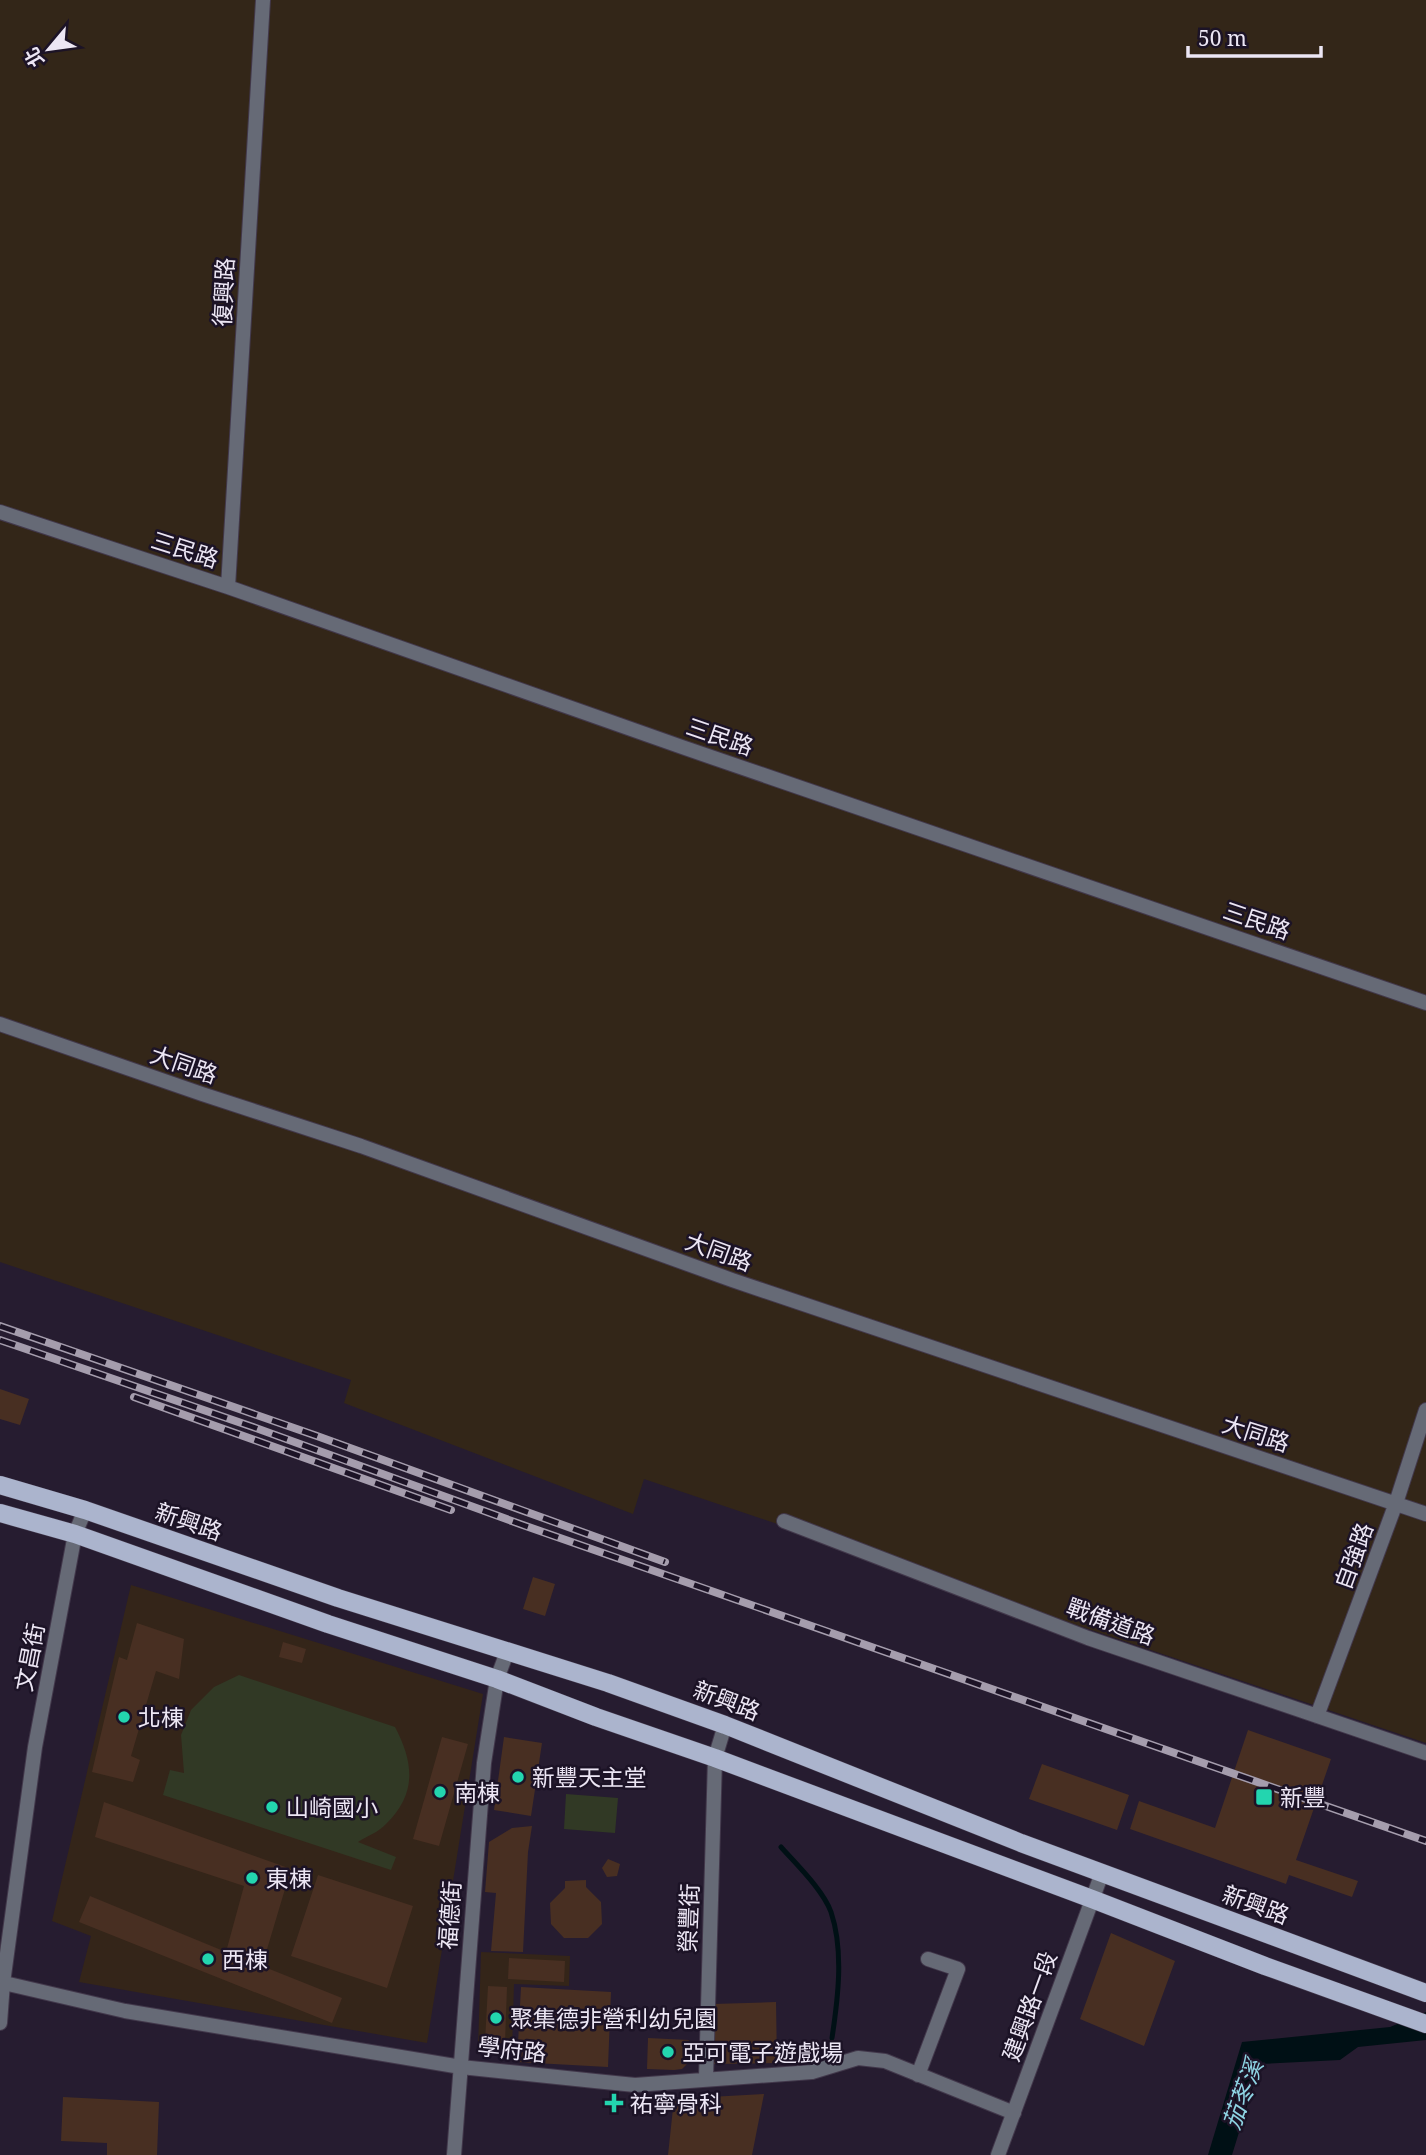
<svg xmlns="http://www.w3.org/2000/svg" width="1426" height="2155" font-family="'Noto Serif','Noto Sans TC',serif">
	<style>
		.industrial { fill: #332618 }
		.education { fill: #342519 }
		.green { fill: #313925 }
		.water { fill: #001015 }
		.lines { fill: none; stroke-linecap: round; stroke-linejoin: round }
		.stream { stroke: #001015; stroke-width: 5 }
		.building { fill: #482f22 }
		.minor-casing { stroke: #42384b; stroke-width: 16 }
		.tertiary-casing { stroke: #42384b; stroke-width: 16 }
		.primary-casing { stroke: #42384b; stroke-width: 19 }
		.minor { stroke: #666a76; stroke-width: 14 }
		.tertiary { stroke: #666a76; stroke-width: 14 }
		.primary { stroke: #abb4cd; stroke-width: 18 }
		.rail-casing { stroke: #a59dad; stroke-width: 8 }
		.rail { stroke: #1c1326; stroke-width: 5; stroke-dasharray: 16; stroke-linecap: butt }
		.poi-dot { fill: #23d5af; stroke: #1c1326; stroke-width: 2.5 }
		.labels { text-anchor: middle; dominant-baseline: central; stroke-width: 5; stroke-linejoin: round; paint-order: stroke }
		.street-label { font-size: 23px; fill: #ece6f4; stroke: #1c1326 }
		.poi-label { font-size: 23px; fill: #ece6f4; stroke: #1c1326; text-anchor: start }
		.water-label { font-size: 24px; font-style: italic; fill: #8ed4e3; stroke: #1c1326 }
	</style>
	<rect width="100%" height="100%" fill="#261c30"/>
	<path class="industrial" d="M0,0H1426V1743L644,1479L633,1514L344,1403L351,1380L0,1262Z"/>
	<path class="education" d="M131,1585L483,1694L427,2043L79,1982L91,1936L52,1921Z
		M481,1952L570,1956L569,1986L514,1984L512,2051L478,2050Z"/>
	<path class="green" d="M239,1675L395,1727C414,1763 417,1794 386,1824C379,1832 367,1836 358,1842L396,1857L391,1870L163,1795L170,1770L184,1773L181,1735L191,1710L214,1687Z
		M566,1794L618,1798L615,1833L564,1829Z"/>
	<path class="water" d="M1426,2012V2040L1358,2047L1340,2060L1260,2064L1232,2155H1208L1242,2042L1390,2027Z"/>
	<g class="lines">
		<path class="stream" d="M781,1847C797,1865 823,1890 831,1912C844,1951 838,1998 832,2038"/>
	</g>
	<path class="building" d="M0,1389L29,1399L20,1425L0,1419Z
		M533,1577L555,1584L545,1616L523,1609Z
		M137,1623L184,1639L179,1679L156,1671L131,1756L140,1760L133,1782L92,1772L119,1657L127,1660Z
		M283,1642L306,1649L302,1663L279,1657Z
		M1248,1730L1331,1759L1296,1860L1358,1881L1352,1897L1289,1875L1286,1884L1130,1829L1139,1801L1215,1828Z
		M442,1737L468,1744L439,1846L413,1839Z
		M504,1737L542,1743L531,1816L494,1810Z
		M1042,1764L1129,1795L1117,1830L1029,1799Z
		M104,1802L291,1869L262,1966L342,1998L332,2023L79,1922L90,1896L226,1952L244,1886L95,1837Z
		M532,1826L528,1852L523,1952L491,1951L496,1893L485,1892L489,1842L512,1828Z
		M608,1859L620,1864L617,1876L607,1877L602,1868Z
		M318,1875L413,1906L387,1988L291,1956Z
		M586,1880V1887L601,1902L602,1924L588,1938H564L551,1924L550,1903L565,1888V1881Z
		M1111,1933L1175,1961L1144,2046L1080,2019Z
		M509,1958L565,1961L564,1982L508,1979Z
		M488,1986L507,1987L505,2043L485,2042Z
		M521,1987L611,1992L608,2067L517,2062Z
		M776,2002L777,2063L714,2064L713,2004Z
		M648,2038L689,2040L688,2063L682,2069L674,2070L647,2069Z
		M764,2094L752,2155H668L674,2099Z
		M63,2097L159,2102L157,2155H107V2143L61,2141Z"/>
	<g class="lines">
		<g class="minor-casing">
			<path id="minor" d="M0,512L228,587L682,747L1426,1003
				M228,587L263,0
				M0,1024L202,1094L361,1146L732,1280L1426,1514
				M784,1521L1088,1638L1426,1753
				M1317,1716L1396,1503L1426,1410
				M0,1982L125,2011L461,2067L595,2081L635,2085L812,2072L858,2058L885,2061L1014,2113
				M0,2023L3,1983L35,1747L75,1534L85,1510
				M918,2075L958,1969L928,1959
				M706,2078L715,1758L725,1725
				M454,2155L484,1763L497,1679L507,1652"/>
		</g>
		<g class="tertiary-casing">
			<path id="tertiary" d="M998,2155L1102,1873"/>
		</g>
		<g class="primary-casing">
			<path id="primary" d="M0,1485L85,1510L338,1598L608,1683L725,1725L1021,1843L1426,1993
				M0,1513L75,1534L328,1624L497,1679L596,1717L715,1758L1092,1899L1265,1966L1426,2024"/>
		</g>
		<use href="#minor" class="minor"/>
		<use href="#tertiary" class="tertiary"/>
		<use href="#primary" class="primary"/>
		<g class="rail-casing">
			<path id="rail" d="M0,1326L317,1436L665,1562
				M0,1340L253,1427L520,1524L1426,1841
				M134,1397L451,1510"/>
		</g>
		<use href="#rail" class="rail"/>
	</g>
	<g class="poi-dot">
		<circle cx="124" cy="1717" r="7"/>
		<circle cx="518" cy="1777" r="7"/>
		<circle cx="440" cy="1792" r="7"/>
		<rect x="1255" y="1788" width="18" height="18" rx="3.5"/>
		<circle cx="272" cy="1807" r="7"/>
		<circle cx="252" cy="1878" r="7"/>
		<circle cx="208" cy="1959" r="7"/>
		<circle cx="496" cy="2018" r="7"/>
		<circle cx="668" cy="2052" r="7"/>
		<path d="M610.5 2092.5h7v7h7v7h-7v7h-7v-7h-7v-7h7z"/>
	</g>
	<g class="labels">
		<g class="street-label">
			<text transform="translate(223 292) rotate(-87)">復興路</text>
			<text transform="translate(185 549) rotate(18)">三民路</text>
			<text transform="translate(720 736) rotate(19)">三民路</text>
			<text transform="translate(1257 920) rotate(19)">三民路</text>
			<text transform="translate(184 1064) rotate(19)">大同路</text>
			<text transform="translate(719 1251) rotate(20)">大同路</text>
			<text transform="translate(1256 1433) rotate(18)">大同路</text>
			<text transform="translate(189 1521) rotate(19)">新興路</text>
			<text transform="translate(1353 1556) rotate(-70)">自強路</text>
			<text transform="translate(1111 1621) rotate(20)">戰備道路</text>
			<text transform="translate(29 1657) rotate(-79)">文昌街</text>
			<text transform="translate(727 1700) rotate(21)">新興路</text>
			<text transform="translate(1256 1904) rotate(20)">新興路</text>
			<text transform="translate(449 1915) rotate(-86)">福德街</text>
			<text transform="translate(688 1918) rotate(-88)">榮豐街</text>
			<text transform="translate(1029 2006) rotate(-70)">建興路一段</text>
			<text transform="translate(512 2049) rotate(6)">學府路</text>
		</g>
		<g class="poi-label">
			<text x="138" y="1717">北棟</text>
			<text x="532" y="1777">新豐天主堂</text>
			<text x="454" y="1792">南棟</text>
			<text x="1280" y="1797">新豐</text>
			<text x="286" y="1807">山崎國小</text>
			<text x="266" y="1878">東棟</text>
			<text x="222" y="1959">西棟</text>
			<text x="510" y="2018">聚集德非營利幼兒園</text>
			<text x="682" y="2052">亞可電子遊戲場</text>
			<text x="630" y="2103">祐寧骨科</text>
		</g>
		<g class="water-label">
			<text transform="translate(1242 2094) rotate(-70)">茄苳溪</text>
		</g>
	</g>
	<g transform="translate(49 49) rotate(241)" stroke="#1c1326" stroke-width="5" paint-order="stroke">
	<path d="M0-5L12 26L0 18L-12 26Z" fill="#ece6f4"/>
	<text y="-10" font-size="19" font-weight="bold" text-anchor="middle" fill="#ece6f4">北</text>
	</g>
	<path d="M1188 46v10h133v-10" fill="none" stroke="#ece6f4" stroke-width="3.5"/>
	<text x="1198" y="46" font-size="21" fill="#ece6f4" stroke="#1c1326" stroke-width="5" paint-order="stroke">50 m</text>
</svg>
